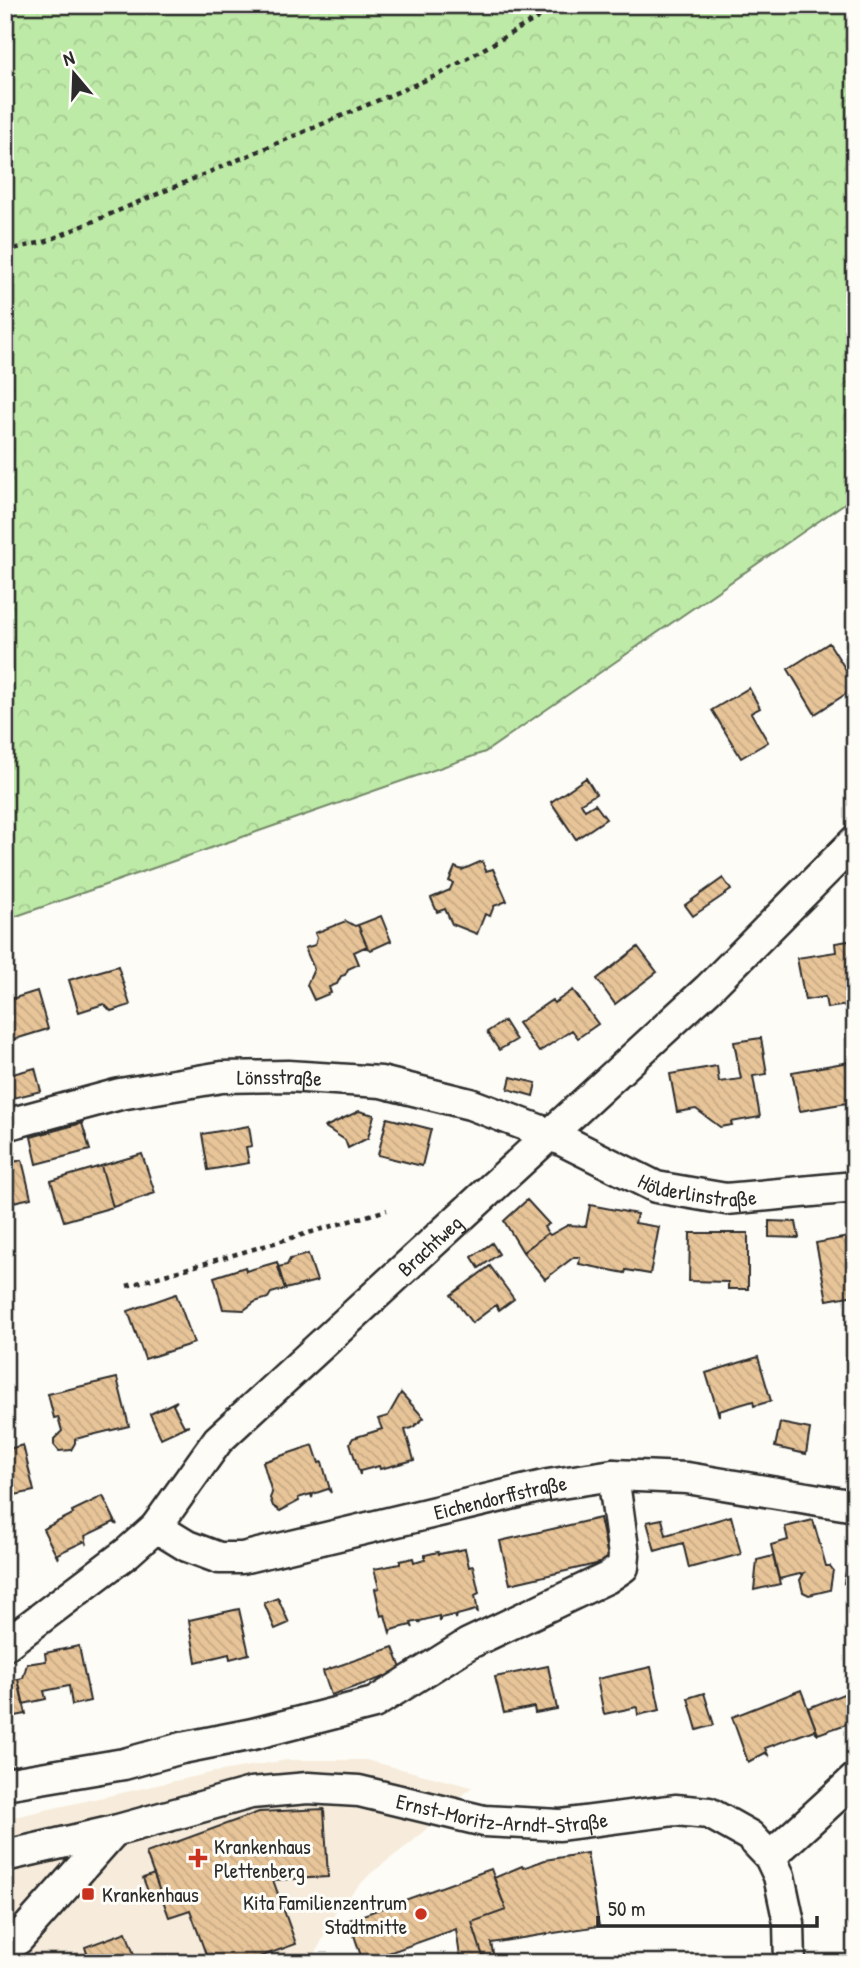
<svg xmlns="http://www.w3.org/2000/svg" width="860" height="1968" font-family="'Patrick Hand',sans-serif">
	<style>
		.built { fill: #f7ecdb }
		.forest { fill: url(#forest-crowns); stroke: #748a69; stroke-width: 2 }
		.building { fill: url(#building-back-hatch); stroke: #2b2b2b; stroke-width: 2 }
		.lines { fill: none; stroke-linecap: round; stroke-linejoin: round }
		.minor-casing { stroke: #2b2b2b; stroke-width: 35 }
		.path { stroke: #2b2b2b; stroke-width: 4.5; stroke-dasharray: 5 5; stroke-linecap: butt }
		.minor { stroke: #fdfcf7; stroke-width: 30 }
		.poi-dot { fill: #c8321e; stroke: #fdfcf7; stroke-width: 2.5 }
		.labels { text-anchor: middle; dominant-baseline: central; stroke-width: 6; stroke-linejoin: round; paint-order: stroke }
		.street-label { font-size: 21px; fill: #2b2b2b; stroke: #fdfcf7 }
		.poi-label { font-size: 21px; fill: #2b2b2b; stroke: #fdfcf7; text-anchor: start }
	</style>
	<defs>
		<pattern id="forest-crowns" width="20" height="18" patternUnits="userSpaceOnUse" patternTransform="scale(1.75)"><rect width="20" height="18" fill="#beeaa7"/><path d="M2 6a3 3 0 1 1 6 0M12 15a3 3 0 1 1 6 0" fill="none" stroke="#a3c990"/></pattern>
		<pattern id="building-back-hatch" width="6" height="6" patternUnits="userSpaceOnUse" patternTransform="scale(1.75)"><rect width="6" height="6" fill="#e8c599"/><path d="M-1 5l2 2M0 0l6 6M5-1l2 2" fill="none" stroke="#c7a984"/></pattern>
	</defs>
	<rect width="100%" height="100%" fill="#fdfcf7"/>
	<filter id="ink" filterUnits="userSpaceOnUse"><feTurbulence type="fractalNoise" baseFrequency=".0143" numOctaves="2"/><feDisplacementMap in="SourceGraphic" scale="14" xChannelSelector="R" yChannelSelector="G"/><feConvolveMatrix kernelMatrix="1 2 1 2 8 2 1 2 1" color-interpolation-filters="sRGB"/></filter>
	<g filter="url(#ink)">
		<path class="built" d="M287,1760H366L472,1787L412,1842L370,1874L337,1909L311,1963H5V1819L215,1772Z"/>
		<path class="forest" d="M5,5H855V496L485,752L5,920Z"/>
		<path class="building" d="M829,643L855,684V688L815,714L788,669Z
			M855,667V684L847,672Z
			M749,688L760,708L751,713L768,742L741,758L712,710Z
			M586,778L596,794L581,803L585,810L595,804L606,819L576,839L551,802Z
			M482,861L486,871L493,869L507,901L494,906L490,916L485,914L477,934L452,924L445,909L437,912L431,898L450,890L453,883L449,881L455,867L462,870Z
			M723,878L731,890L693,916L685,905Z
			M381,916L391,941L371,950L365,947L367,946L358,925Z
			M346,921L355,926L358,925L367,946L354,952L359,964L348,969L345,975L341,976L337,984L329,987L331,993L314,1000L307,985L314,969L305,948L315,945L317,938L315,933Z
			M855,940V1004L827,1008L825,997L805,1000L797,958L836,952L835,943Z
			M638,947L657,972L615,1004L597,979Z
			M118,966L130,1005L111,1011L104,1004L79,1012L69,980Z
			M573,990L598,1024L578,1038L572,1030L539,1052L518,1023L552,1000L554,1003Z
			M37,991L48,1029L12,1040L13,1045L5,1047V1001Z
			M504,1021L516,1040L499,1050L487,1032Z
			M761,1038L767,1074L753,1076L760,1117L731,1122L732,1125L720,1127L696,1109L677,1112L670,1074L717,1066L719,1082L741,1079L734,1042Z
			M855,1061V1117L849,1118L847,1103L800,1111L792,1072Z
			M35,1068L41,1091L5,1100V1076Z
			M511,1077L536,1083L533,1096L508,1089Z
			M359,1111L374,1115L368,1138L348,1148L345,1140L325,1127Z
			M387,1118L431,1129L422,1166L378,1155Z
			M82,1123L90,1150L37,1164L31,1137Z
			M249,1126L252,1146L246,1147L249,1163L208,1170L202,1134Z
			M142,1154L155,1193L113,1207L101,1166Z
			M22,1160L31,1198L5,1204V1164Z
			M101,1166L113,1207L64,1221L51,1181Z
			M527,1200L549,1224L544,1227L548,1233L523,1252L504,1221Z
			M590,1205L637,1214L635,1223L659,1227L650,1274L626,1270L625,1273L579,1264L580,1257H574L545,1279L523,1252L548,1233L550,1235L568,1225L586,1226Z
			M769,1221L796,1222L799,1238L769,1237Z
			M690,1233H748V1289H728V1282L689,1281Z
			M853,1236L855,1239V1295L827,1300L816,1243Z
			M492,1243L499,1254L479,1268L472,1257Z
			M308,1254L317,1281L285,1289L278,1267L287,1265L290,1259Z
			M277,1262L285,1289L271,1293L268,1298L255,1302L244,1310L223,1309L214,1277L245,1267L246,1271Z
			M490,1266L514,1299L499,1310L496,1305L472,1323L451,1295Z
			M176,1294L194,1343L145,1359L128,1311Z
			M758,1357L771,1401L754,1406L753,1401L719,1411V1416L706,1373Z
			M117,1378L129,1426L75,1439V1443L71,1450L59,1451L54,1445V1439L62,1431L58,1417L54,1418L48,1394Z
			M401,1393L424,1418L412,1428L405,1430L414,1460L380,1469L379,1466L360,1471V1475L350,1443L353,1438L382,1429L378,1419L388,1416Z
			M177,1401L173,1405L184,1426L189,1425L161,1438L150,1414Z
			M780,1423L810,1429L806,1454L775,1447Z
			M23,1445L34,1491L5,1497V1450Z
			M313,1445L319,1463L322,1462L331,1493L328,1489L313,1494L312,1498L311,1494L298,1498L299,1501L280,1511L273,1506L270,1498L272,1493L263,1462Z
			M103,1496L117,1525L114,1522L85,1536L87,1545L85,1541L57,1554L58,1559L43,1529L73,1514L72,1511Z
			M731,1516L741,1554L689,1568L683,1543L655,1551L647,1522L662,1519L666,1535Z
			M600,1518L609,1561L510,1584L500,1541Z
			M813,1520L826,1566H830L833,1570L830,1590L809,1595L803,1592L800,1580L804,1573L779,1579L771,1545L788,1540L785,1527Z
			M465,1549L469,1567L473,1566L479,1593L475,1595L478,1613L476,1610L457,1615L456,1619L455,1615L440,1618V1622L439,1616L420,1621L419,1624V1621L411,1623L413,1628L411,1625L391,1630L390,1633L385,1615L381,1616L375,1589L379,1588L374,1569L400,1564V1561L413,1558L414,1562L425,1559V1555L438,1552L439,1554Z
			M773,1556L780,1584L754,1590L757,1560Z
			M853,1562L855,1579L844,1583L847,1564Z
			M278,1598L289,1623L275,1629L264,1603Z
			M239,1609L249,1654L230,1659L229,1654L196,1662L189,1620Z
			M79,1646L90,1701L72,1705L69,1686L44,1691L46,1699L23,1704L18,1679L23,1678L27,1664L46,1661L45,1653Z
			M393,1647L402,1671L331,1695L323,1671Z
			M548,1666L557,1709L535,1713L534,1707L504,1713L495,1677Z
			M651,1667L660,1710L638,1715L637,1707L604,1714L597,1679Z
			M18,1679L26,1714L5,1718V1681Z
			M801,1690L818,1735L814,1730L765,1748L768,1755L765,1753L748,1762L732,1717Z
			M851,1691L855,1702V1721L818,1734L808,1708Z
			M704,1693L714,1725L697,1730L688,1698Z
			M324,1809L328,1877L273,1880L296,1944L243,1963H209L190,1910L169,1917L146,1853L259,1812Z
			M587,1853L599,1926L491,1943L495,1963H485L472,1922L506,1910L494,1878L522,1866L523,1868L545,1860Z
			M491,1869L506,1910L472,1922L485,1963H461L456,1929L363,1962L349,1920Z
			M154,1874L161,1895L151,1899L143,1878Z
			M126,1932L137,1963H90L85,1947Z"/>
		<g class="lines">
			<g class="minor-casing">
				<g id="minor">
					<path id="s1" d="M5,1125L120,1094L222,1077L288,1076L381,1082L470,1104L552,1135L656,1187L726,1199L855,1187"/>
					<path id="s2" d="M156,1527L187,1546L219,1558H242L548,1485L613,1475L687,1478L855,1506"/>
					<path id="s3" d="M5,1645L128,1552L156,1527L218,1440L708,989L855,841"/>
					<path d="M5,1784L124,1764L182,1748L253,1734L374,1703L468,1644L607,1578L623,1567L624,1555L613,1475"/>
					<path id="s4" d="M5,1856L114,1831L251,1793L308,1788L359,1791L484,1821L560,1825L675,1810L709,1813L750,1836L770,1857L779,1876L789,1923L790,1963"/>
					<path d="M770,1857L855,1779"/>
					<path d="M5,1947L18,1939L114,1831"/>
				</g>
			</g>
			<path class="path" d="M5,251L47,241L440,74L560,5
				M127,1286L387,1210"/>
			<use href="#minor" class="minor"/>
		</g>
	</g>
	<g class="poi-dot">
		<path d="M194.5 1847.5h7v7h7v7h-7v7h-7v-7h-7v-7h7z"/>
		<rect x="81" y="1887" width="14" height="14" rx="3.5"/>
		<circle cx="421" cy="1914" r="7"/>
	</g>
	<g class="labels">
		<g class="street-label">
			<text stroke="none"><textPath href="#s1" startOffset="280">Lönsstraße</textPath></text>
			<text stroke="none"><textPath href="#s1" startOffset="719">Hölderlinstraße</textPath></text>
			<text stroke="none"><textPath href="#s3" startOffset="586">Brachtweg</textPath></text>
			<text stroke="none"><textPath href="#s2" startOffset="359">Eichendorffstraße</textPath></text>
			<text stroke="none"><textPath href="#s4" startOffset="508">Ernst-Moritz-Arndt-Straße</textPath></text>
		</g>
		<g class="poi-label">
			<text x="214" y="1846">Krankenhaus<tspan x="214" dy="24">Plettenberg</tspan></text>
			<text x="102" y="1894">Krankenhaus</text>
			<text x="407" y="1902" text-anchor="end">Kita Familienzentrum<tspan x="407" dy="24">Stadtmitte</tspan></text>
		</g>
	</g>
	<rect width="860" height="1968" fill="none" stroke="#fdfcf7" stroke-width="28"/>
	<rect x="14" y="14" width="832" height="1940" fill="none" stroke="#2b2b2b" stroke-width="2.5" filter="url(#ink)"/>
	<g transform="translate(74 74) rotate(341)" stroke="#fdfcf7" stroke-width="5" paint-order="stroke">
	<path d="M0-5L12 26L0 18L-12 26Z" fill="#2b2b2b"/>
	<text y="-10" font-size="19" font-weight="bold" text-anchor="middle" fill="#2b2b2b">N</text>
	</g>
	<path d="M598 1916v10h219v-10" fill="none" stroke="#2b2b2b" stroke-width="3.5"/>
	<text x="608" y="1916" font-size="21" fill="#2b2b2b" stroke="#fdfcf7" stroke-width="5" paint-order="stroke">50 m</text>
</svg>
